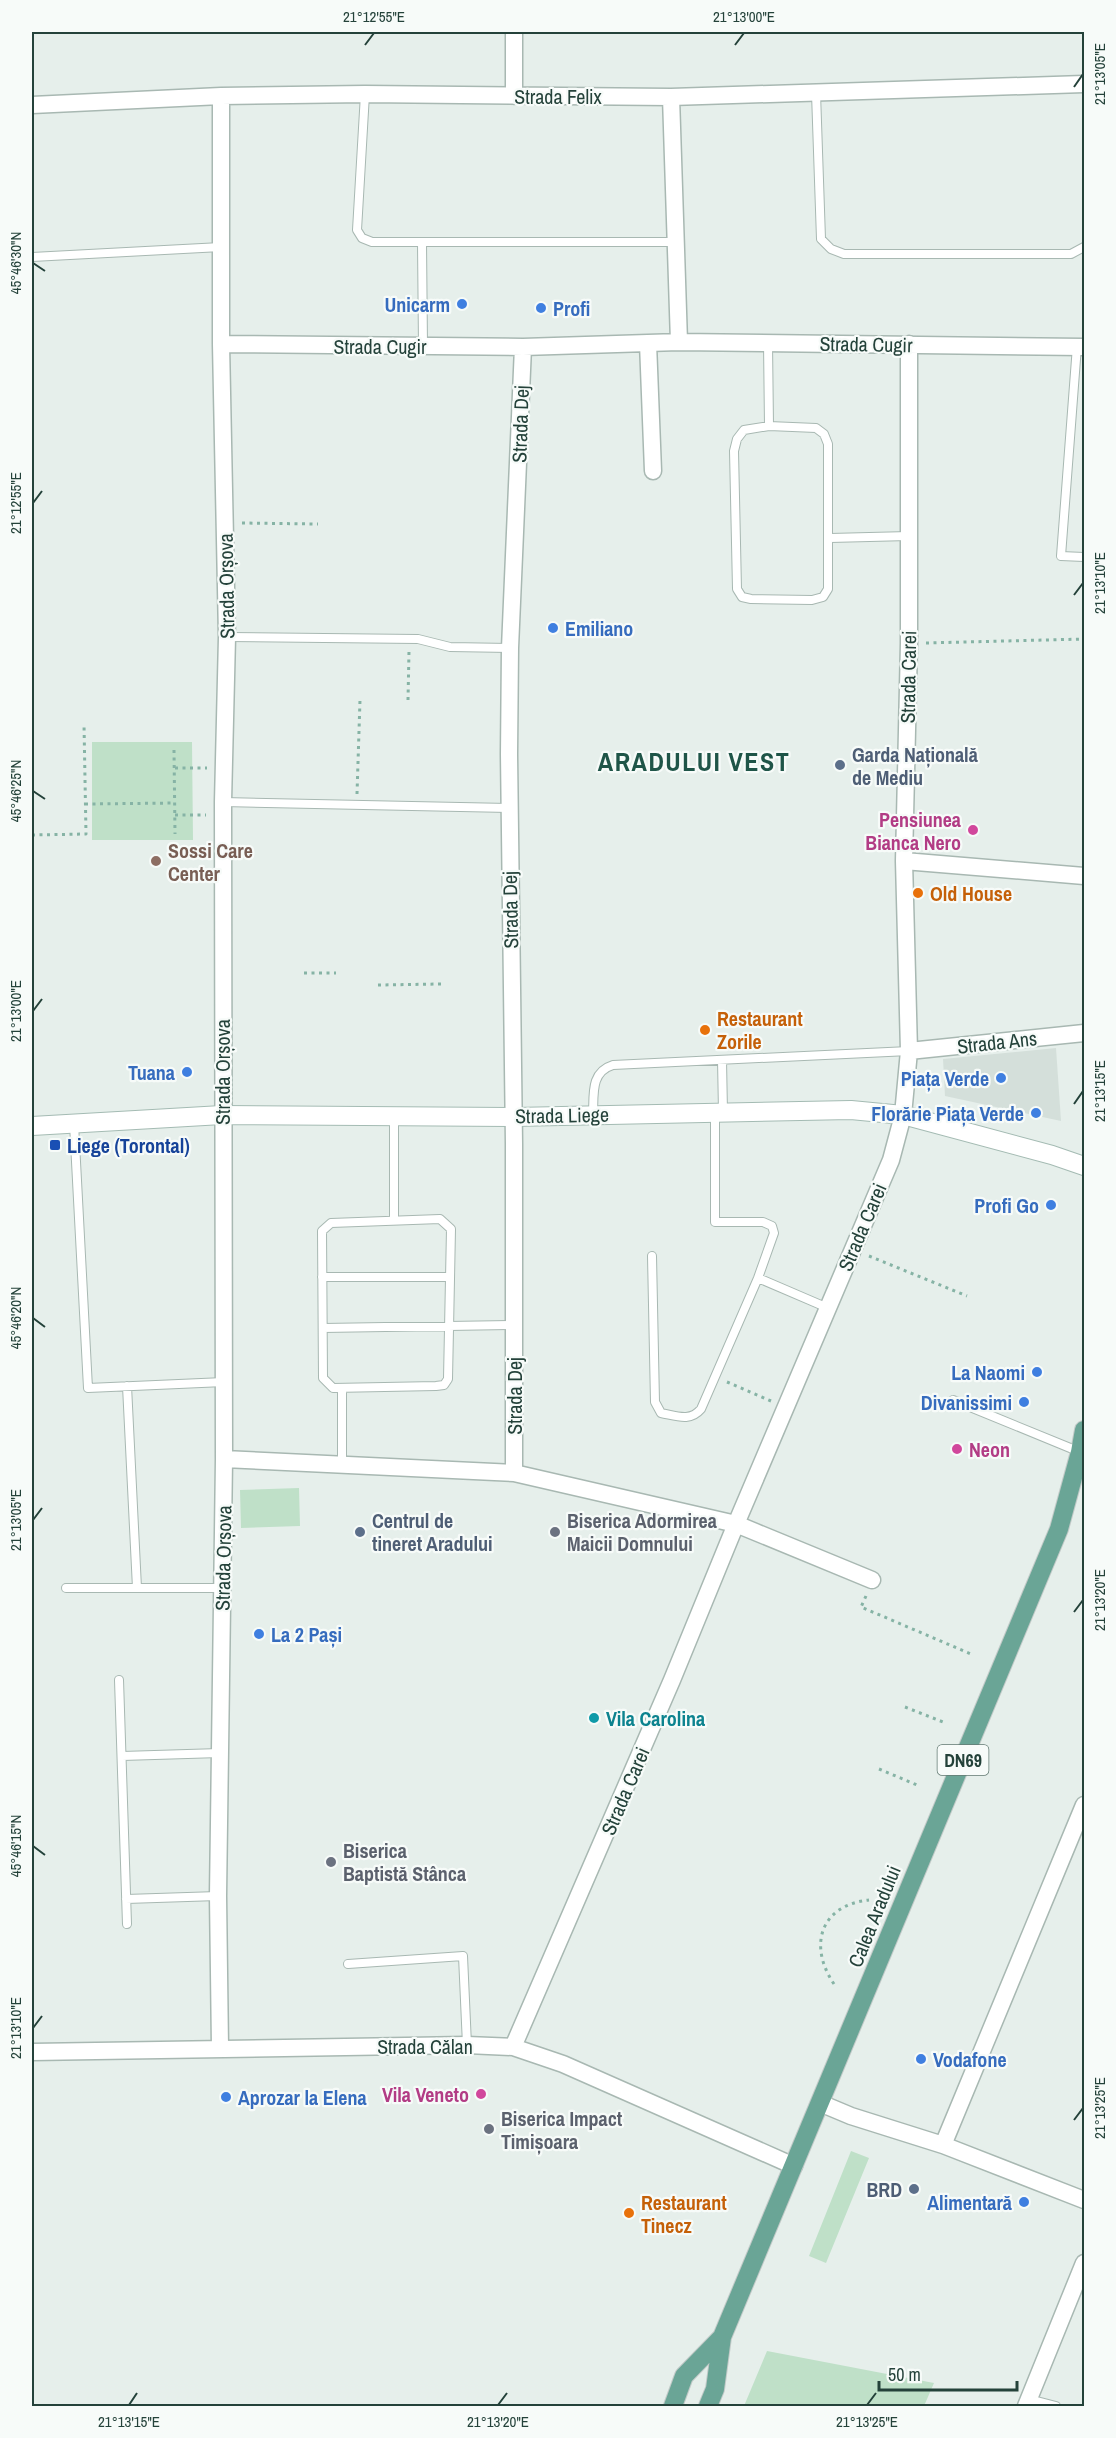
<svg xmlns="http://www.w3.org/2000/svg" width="1116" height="2438" font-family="'Archivo Narrow',sans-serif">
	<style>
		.built { fill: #d4dfda }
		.green { fill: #bfe0c8 }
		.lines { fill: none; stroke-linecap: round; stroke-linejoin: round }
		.lane-casing { stroke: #a8b8b2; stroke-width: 10 }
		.street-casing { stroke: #a8b8b2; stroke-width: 19 }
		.secondary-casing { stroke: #a4bbb3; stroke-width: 20 }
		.primary-casing { stroke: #c2cac8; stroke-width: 20 }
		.path { stroke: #86b3a5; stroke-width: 3; stroke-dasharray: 3 4.5; stroke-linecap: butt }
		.lane { stroke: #fff; stroke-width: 8 }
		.street { stroke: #fff; stroke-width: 16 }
		.secondary { stroke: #fff; stroke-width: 18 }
		.primary { stroke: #6aa596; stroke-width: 18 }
		.ticks { fill: none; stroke: #24423a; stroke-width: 2 }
		.shop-dot { fill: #3f7fe0; stroke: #f7fbf9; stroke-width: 2 }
		.service-dot { fill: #5c6f8a; stroke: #f7fbf9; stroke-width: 2 }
		.hotel-dot { fill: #d1479c; stroke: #f7fbf9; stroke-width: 2 }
		.education-dot { fill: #8d6e63; stroke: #f7fbf9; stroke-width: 2 }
		.food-dot { fill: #e8710a; stroke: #f7fbf9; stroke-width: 2 }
		.transit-dot { fill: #1a4fb4; stroke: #f7fbf9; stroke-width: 2 }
		.worship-dot { fill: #6b7280; stroke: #f7fbf9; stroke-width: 2 }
		.culture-dot { fill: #0f9aa8; stroke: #f7fbf9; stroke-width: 2 }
		.labels { text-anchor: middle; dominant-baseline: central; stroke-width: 4.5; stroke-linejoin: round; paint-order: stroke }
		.shield { fill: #f7fbf9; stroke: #637a73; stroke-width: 1.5 }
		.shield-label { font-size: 18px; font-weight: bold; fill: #24423a }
		.street-label { font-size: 20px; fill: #24423a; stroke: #f7fbf9 }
		.shop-label { font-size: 20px; font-weight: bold; fill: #366cbe; stroke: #f7fbf9; text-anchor: end }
		.service-label { font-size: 20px; font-weight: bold; fill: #4e5e75; stroke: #f7fbf9; text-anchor: start }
		.hotel-label { font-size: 20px; font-weight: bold; fill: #b23c85; stroke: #f7fbf9; text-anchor: end }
		.education-label { font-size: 20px; font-weight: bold; fill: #785e54; stroke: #f7fbf9; text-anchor: start }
		.food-label { font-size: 20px; font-weight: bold; fill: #c56008; stroke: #f7fbf9; text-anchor: start }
		.transit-label { font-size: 20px; font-weight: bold; fill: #164399; stroke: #f7fbf9; text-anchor: start }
		.worship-label { font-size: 20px; font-weight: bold; fill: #5b616d; stroke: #f7fbf9; text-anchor: start }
		.culture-label { font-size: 20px; font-weight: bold; fill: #0d838f; stroke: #f7fbf9; text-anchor: start }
		.district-label { font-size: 26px; font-weight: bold; letter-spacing: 1.5px; fill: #1f5548; stroke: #f7fbf9 }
		.neatline { fill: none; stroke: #24423a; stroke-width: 2 }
		.ticks-label { font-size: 15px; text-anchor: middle; fill: #24423a }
	</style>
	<rect width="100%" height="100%" fill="#e6efeb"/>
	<path class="built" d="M1056,1048L1061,1121L945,1096L943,1059Z"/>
	<path class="green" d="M92,742H192L193,840H92Z
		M299,1488L300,1526L241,1528L240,1490Z
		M851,2151L869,2158L826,2263L809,2256Z
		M767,2351L934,2383L924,2406H744Z"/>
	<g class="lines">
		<g class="lane-casing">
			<path id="lane" d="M816,93L821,239L831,249L844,254H1071L1084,247
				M365,94L357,230L362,238L372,242H675
				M422,243L423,346
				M32,257L221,247
				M768,343L769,426
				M1077,346L1061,556L1084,557
				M769,426L816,428L824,434L828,444V589L823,597L812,600L751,599L742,597L737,589L734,451L737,439L744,430Z
				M830,538L909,536
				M227,637L418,639L450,647L510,648
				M223,802L509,808
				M722,1060L723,1112
				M593,1115C594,1095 590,1072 613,1065L909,1051
				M394,1116V1220
				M74,1124L88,1388L224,1382
				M440,1219L451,1229L448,1379L444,1385L436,1386L333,1388L323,1378L322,1231L331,1223Z
				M652,1256L655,1402L661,1413C677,1416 690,1422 701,1409L758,1278L774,1233L772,1226L763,1222H715V1112
				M322,1277H450
				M758,1278L828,1308
				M323,1328L514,1325
				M127,1386L137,1588
				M342,1388V1464
				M953,1400L1080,1452
				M66,1588H222
				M119,1680L127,1924
				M122,1756L220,1753
				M126,1899L218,1896
				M348,1964L463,1956L467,2045
				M1029,2399L1056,2406"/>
		</g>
		<g class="street-casing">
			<path id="street" d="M514,32V96
				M671,97L679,342
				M32,105L221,96L365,94L671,97L1084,84
				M648,343L653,471
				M221,344L523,347L679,342L1084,347
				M904,861L1084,876
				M909,1051L1084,1033
				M224,1459L514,1473L736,1524L872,1580
				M514,1473V1144L509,754L510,648L523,347
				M513,2047L672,1680L736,1524L891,1160L903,1115L909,1051L904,861L909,643V344
				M220,2048L218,1896L224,1459L223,802L227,637L221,344V96
				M32,2052L467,2045L513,2047L563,2064L794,2166
				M820,2103L851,2116L943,2145L1084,2200
				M943,2145L1084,1805
				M1026,2406L1084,2263"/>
		</g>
		<g class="secondary-casing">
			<path id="secondary" d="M32,1126L222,1115L514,1117L851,1110L903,1115L1052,1155L1084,1166"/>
		</g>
		<g class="primary-casing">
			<path id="primary" d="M673,2406L684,2376L722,2337
				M708,2406L715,2389L722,2337L1059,1529L1080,1452L1084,1430"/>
		</g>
		<path class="path" d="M242,523L318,524
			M926,643L1084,639
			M408,700L409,651
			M174,750L175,834
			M175,768H207
			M357,794L360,700
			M85,804L175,803
			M175,815H206
			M32,835L86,834L84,724
			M304,973H336
			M378,985L441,984
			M869,1256L967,1296
			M727,1382L771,1401
			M866,1596L861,1607L971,1654
			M905,1707L943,1722
			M879,1769L917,1785
			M834,1984C808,1946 820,1905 869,1900"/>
		<use href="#lane" class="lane"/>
		<use href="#street" class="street"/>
		<use href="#secondary" class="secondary"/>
		<use href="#primary" class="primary"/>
	</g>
	<path class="ticks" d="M365,45L374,33M735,45L744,33M1074,87L1083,74M33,263L45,271M33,503L42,491M1074,595L1083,583M33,791L45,799M33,1011L42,999M1074,1104L1083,1091M33,1318L45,1327M33,1520L42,1508M1074,1612L1083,1600M33,1846L45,1855M33,2028L42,2016M1074,2120L1083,2108M129,2405L137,2393M498,2405L507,2393M867,2405L876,2393"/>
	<g class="shop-dot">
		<circle cx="462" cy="304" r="6"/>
		<circle cx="541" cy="308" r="6"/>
		<circle cx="553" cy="628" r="6"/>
		<circle cx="187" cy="1072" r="6"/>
		<circle cx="1001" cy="1078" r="6"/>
		<circle cx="1036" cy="1113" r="6"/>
		<circle cx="1051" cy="1205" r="6"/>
		<circle cx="1037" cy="1372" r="6"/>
		<circle cx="1024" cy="1402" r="6"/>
		<circle cx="259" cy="1634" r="6"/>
		<circle cx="921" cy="2059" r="6"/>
		<circle cx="226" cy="2097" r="6"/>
		<circle cx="1024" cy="2202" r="6"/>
	</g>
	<g class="service-dot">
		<circle cx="840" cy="765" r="6"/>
		<circle cx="360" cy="1532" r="6"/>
		<circle cx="914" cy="2189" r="6"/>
	</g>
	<g class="hotel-dot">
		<circle cx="973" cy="830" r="6"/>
		<circle cx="957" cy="1449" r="6"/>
		<circle cx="481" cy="2094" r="6"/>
	</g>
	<circle class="education-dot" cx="156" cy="861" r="6"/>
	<g class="food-dot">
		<circle cx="918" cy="893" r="6"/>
		<circle cx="705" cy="1030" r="6"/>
		<circle cx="629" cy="2213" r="6"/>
	</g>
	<rect class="transit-dot" x="49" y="1139" width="12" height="12" rx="3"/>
	<g class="worship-dot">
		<circle cx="555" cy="1532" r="6"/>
		<circle cx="331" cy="1862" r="6"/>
		<circle cx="489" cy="2129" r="6"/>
	</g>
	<circle class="culture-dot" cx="594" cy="1718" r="6"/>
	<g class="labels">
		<rect class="shield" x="937.5" y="1745" width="51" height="30" rx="4.5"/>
		<g class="shield-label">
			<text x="963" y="1760">DN69</text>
		</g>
		<g class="street-label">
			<text x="558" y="96">Strada Felix</text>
			<text transform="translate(866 344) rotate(1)">Strada Cugir</text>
			<text x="380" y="346">Strada Cugir</text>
			<text transform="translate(520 424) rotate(-88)">Strada Dej</text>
			<text transform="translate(226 586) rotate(-91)">Strada Orșova</text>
			<text transform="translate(908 677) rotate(-89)">Strada Carei</text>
			<text transform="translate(510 910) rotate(-91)">Strada Dej</text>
			<text transform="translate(997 1042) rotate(-6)">Strada Ans</text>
			<text transform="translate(222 1072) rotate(-90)">Strada Orșova</text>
			<text transform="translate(562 1115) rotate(-1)">Strada Liege</text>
			<text transform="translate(862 1227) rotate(-67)">Strada Carei</text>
			<text transform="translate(514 1396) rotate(-90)">Strada Dej</text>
			<text transform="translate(223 1558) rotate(-89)">Strada Orșova</text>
			<text transform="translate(625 1791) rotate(-67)">Strada Carei</text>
			<text transform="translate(874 1916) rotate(-68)">Calea Aradului</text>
			<text x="425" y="2046">Strada Călan</text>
		</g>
		<g class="shop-label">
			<text x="450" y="304">Unicarm</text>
			<text x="553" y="308" text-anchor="start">Profi</text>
			<text x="565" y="628" text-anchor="start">Emiliano</text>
			<text x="175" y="1072">Tuana</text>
			<text x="989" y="1078">Piața Verde</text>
			<text x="1024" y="1113">Florărie Piața Verde</text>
			<text x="1039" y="1205">Profi Go</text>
			<text x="1025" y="1372">La Naomi</text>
			<text x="1012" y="1402">Divanissimi</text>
			<text x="271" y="1634" text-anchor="start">La 2 Pași</text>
			<text x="933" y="2059" text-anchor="start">Vodafone</text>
			<text x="238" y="2097" text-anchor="start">Aprozar la Elena</text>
			<text x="1012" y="2202">Alimentară</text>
		</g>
		<g class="service-label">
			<text x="852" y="754">Garda Națională<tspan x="852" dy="23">de Mediu</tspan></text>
			<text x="372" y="1520">Centrul de<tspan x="372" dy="23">tineret Aradului</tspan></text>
			<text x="902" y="2189" text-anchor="end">BRD</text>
		</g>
		<g class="hotel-label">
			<text x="961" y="819">Pensiunea<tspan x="961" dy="23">Bianca Nero</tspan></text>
			<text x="969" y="1449" text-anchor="start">Neon</text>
			<text x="469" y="2094">Vila Veneto</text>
		</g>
		<g class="education-label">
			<text x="168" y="850">Sossi Care<tspan x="168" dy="23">Center</tspan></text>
		</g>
		<g class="food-label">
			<text x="930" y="893">Old House</text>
			<text x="717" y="1018">Restaurant<tspan x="717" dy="23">Zorile</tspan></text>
			<text x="641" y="2202">Restaurant<tspan x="641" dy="23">Tinecz</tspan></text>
		</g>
		<g class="transit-label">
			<text x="67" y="1145">Liege (Torontal)</text>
		</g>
		<g class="worship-label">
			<text x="567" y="1520">Biserica Adormirea<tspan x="567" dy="23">Maicii Domnului</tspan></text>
			<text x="343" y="1850">Biserica<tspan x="343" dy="23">Baptistă Stânca</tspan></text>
			<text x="501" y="2118">Biserica Impact<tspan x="501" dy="23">Timișoara</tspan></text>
		</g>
		<g class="culture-label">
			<text x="606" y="1718">Vila Carolina</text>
		</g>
		<g class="district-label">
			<text x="694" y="761">ARADULUI VEST</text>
		</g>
	</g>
	<rect width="1116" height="2438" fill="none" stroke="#f7fbf9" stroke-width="66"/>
	<path d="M879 2381v9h138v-9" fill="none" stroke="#24423a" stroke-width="3"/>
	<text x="888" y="2381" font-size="18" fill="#24423a" stroke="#f7fbf9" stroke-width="4.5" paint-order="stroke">50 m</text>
	<rect x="33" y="33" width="1050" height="2372" class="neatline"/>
	<g class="ticks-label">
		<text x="374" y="22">21°12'55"E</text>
		<text x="744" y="22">21°13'00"E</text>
		<text transform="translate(1100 74) rotate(-90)" y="5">21°13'05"E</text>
		<text transform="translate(16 263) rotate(-90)" y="5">45°46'30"N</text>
		<text transform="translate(16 503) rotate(-90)" y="5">21°12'55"E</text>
		<text transform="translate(1100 583) rotate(-90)" y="5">21°13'10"E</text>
		<text transform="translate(16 791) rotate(-90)" y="5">45°46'25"N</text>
		<text transform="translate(16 1011) rotate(-90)" y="5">21°13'00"E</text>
		<text transform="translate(1100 1091) rotate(-90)" y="5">21°13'15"E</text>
		<text transform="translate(16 1318) rotate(-90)" y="5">45°46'20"N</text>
		<text transform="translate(16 1520) rotate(-90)" y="5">21°13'05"E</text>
		<text transform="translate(1100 1600) rotate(-90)" y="5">21°13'20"E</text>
		<text transform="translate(16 1846) rotate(-90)" y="5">45°46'15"N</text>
		<text transform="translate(16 2028) rotate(-90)" y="5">21°13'10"E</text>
		<text transform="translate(1100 2108) rotate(-90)" y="5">21°13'25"E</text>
		<text x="129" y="2427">21°13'15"E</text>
		<text x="498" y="2427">21°13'20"E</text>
		<text x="867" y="2427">21°13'25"E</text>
	</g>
</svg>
